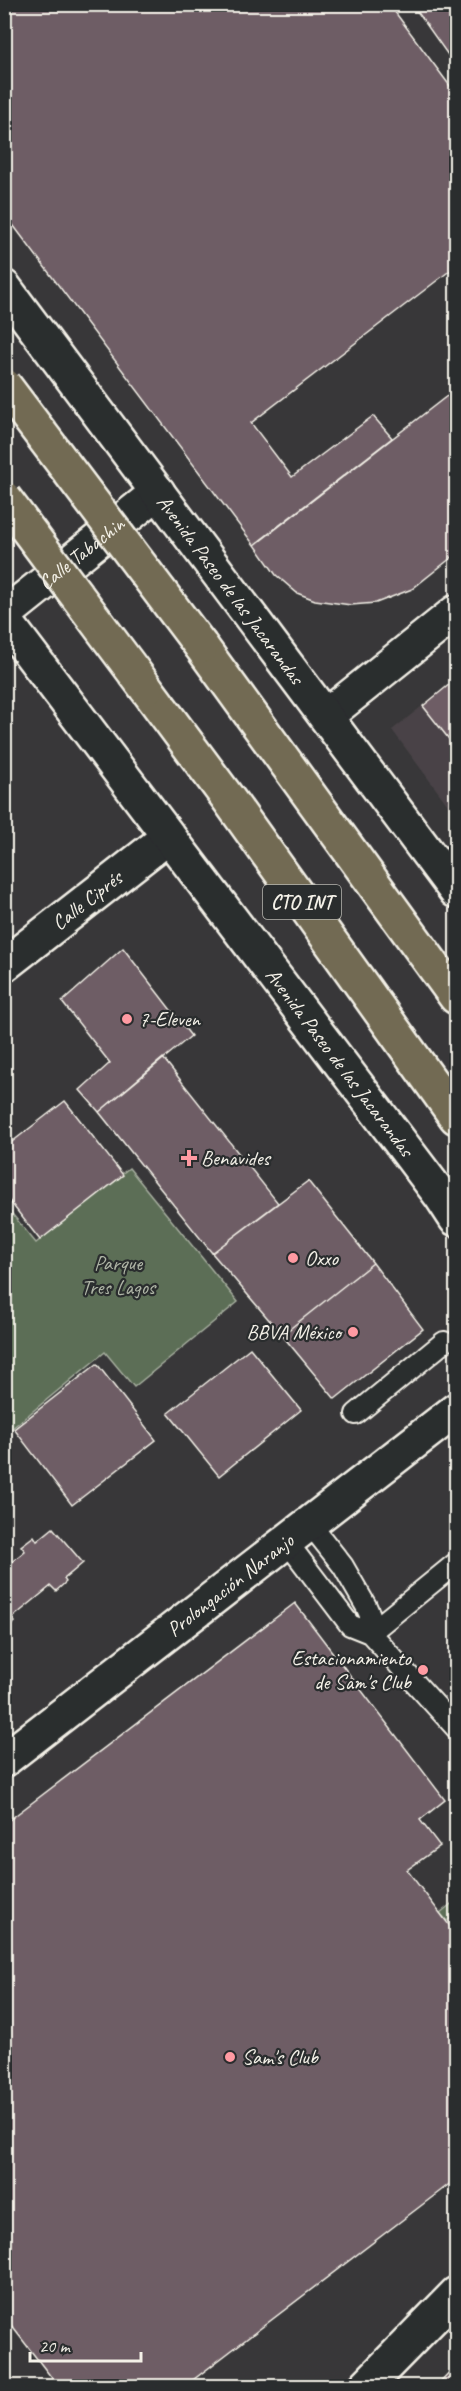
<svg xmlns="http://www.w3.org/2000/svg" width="461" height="2391" font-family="Caveat,sans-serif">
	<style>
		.built { fill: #484246 }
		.green { fill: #5c6e57; stroke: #a8b0a0; stroke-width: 1.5 }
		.building { fill: #6e5d65; stroke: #f4f1e8; stroke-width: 1.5 }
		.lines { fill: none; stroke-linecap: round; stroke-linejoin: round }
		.service-casing { stroke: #f4f1e8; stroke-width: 24 }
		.minor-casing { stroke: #f4f1e8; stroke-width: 38 }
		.secondary-casing { stroke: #f4f1e8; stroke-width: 38 }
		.motorway-casing { stroke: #f4f1e8; stroke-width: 38 }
		.service { stroke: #2a2d2e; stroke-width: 20 }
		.minor { stroke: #2a2d2e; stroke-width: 33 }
		.secondary { stroke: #2a2d2e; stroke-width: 33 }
		.motorway { stroke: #726b52; stroke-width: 33 }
		.motorway-bridge-casing { stroke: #f4f1e8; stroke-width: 38; stroke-linecap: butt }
		.motorway-bridge { stroke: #726b52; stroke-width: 33 }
		.poi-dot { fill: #ff9aa2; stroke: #2a2d2e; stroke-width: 2 }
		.labels { text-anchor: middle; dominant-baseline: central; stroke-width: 4.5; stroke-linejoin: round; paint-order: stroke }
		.shield { fill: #2a2d2e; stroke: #b7b6b0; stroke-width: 1.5 }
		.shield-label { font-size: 20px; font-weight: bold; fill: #f4f1e8 }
		.street-label { font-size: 21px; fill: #f4f1e8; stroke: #2a2d2e }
		.poi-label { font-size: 21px; fill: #f4f1e8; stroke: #2a2d2e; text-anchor: start }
		.park-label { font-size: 21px; fill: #b0b6a7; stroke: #2a2d2e }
	</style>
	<rect width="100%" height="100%" fill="#383739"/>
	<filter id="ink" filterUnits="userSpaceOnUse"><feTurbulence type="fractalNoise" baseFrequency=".0167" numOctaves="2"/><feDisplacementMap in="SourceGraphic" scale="12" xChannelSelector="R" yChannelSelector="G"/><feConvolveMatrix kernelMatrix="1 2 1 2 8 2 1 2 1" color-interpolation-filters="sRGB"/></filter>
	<g filter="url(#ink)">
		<path class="built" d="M456,679V816L392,730Z"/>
		<path class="green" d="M129,1168L238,1302L134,1387L105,1352L5,1434L4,1204L36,1243Z
			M456,1900V1914L447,1921L440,1913Z"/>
		<path class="building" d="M4,4H389L456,94V266L251,423L292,477L373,416L392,438L254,545L4,213Z
			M412,4H456V49L448,55Z
			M456,389V554L412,589L376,603L351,605L315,600L297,593L276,575L255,545Z
			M456,679V748L423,706Z
			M123,948L191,1036L99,1112L80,1090L110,1063L62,1002Z
			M163,1058L278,1203L212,1253L99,1112Z
			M65,1101L123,1175L40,1240L4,1194V1148Z
			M308,1181L373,1263L282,1335L212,1253Z
			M373,1263L423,1329L335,1399L282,1335Z
			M250,1348L301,1410L219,1476L168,1413Z
			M97,1364L156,1440L72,1505L14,1429Z
			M53,1528L83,1563L64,1579L66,1582L56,1591L51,1586L12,1618L15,1622L4,1631V1559L9,1564L25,1551L21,1546L34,1536L37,1541Z
			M295,1603L445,1800L420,1820L440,1846L407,1870L456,1934V2179L185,2386H58L4,2316V1824Z
			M456,2365V2386H436Z"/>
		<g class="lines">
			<g class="service-casing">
				<path id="service" d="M356,1414L444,1342
					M310,1524L343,1566L366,1606L370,1615V1633
					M287,1542L350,1625L370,1633L456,1728
					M370,1633L456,1563"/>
			</g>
			<g class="minor-casing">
				<g id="minor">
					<path id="s1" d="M4,615L158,492"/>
					<path d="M326,716L456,612"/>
					<path id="s2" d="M4,965L168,837"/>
					<path id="s3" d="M4,1760L456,1410"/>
					<path d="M366,2386L456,2294"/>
				</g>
			</g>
			<g class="secondary-casing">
				<g id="secondary">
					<path id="s4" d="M4,287L456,891"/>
					<path id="s5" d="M4,619L441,1196L456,1219"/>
				</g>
			</g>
			<g class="motorway-casing">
				<path id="motorway" d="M201,646L456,997
					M146,688L227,797L456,1117"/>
			</g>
			<use href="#service" class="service"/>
			<use href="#minor" class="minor"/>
			<use href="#secondary" class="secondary"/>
			<use href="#motorway" class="motorway"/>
			<g class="motorway-bridge-casing">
				<path id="motorway-bridge" d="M4,385L201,646
					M4,498L146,688"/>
			</g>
			<use href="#motorway-bridge" class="motorway-bridge"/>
		</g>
	</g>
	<g class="poi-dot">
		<circle cx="127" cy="1019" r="6"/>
		<path d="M186 1149h6v6h6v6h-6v6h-6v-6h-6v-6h6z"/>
		<circle cx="293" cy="1258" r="6"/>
		<circle cx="353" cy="1332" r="6"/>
		<circle cx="423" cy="1670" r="6"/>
		<circle cx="230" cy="2057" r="6"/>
	</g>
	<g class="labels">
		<rect class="shield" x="263" y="885" width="78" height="34" rx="4.5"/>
		<g class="shield-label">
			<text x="302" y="902">CTO INT</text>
		</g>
		<g class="street-label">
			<text stroke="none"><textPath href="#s1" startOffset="99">Calle Tabachin</textPath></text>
			<text stroke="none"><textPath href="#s4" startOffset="378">Avenida Paseo de las Jacarandas</textPath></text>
			<text stroke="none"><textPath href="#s2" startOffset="105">Calle Ciprés</textPath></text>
			<text stroke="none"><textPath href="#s5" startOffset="556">Avenida Paseo de las Jacarandas</textPath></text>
			<text stroke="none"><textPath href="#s3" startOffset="286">Prolongación Naranjo</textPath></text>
		</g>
		<g class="poi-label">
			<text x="139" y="1019">7-Eleven</text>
			<text x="201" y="1158">Benavides</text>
			<text x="305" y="1258">Oxxo</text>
			<text x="341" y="1332" text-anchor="end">BBVA México</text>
			<text x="411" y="1658" text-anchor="end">Estacionamiento<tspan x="411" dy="24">de Sam's Club</tspan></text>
			<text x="242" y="2057">Sam's Club</text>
		</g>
		<g class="park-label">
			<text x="118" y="1263">Parque<tspan x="118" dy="24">Tres Lagos</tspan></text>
		</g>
	</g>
	<rect width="461" height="2391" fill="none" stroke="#2a2d2e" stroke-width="24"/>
	<rect x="12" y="12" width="437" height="2367" fill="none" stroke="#f4f1e8" stroke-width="2" filter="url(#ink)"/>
	<path d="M30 2352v9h111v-9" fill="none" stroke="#f4f1e8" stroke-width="3"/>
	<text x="39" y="2352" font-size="18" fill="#f4f1e8" stroke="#2a2d2e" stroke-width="4.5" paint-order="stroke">20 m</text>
</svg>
